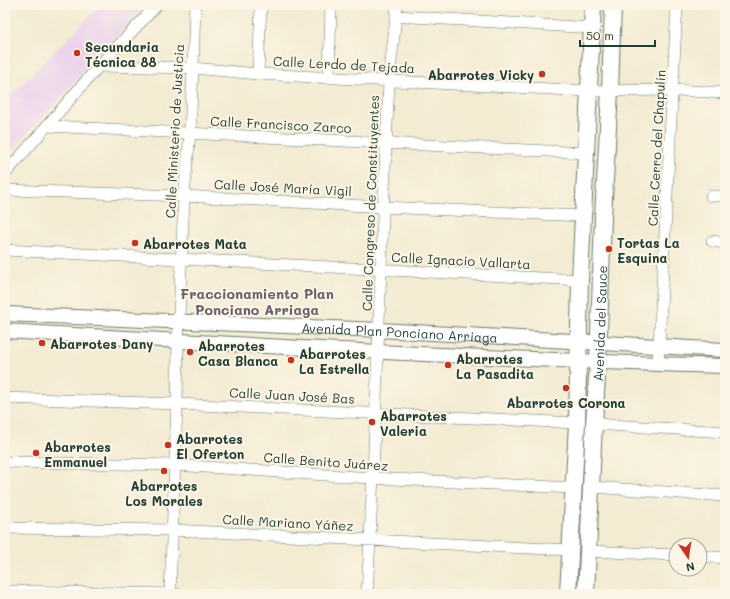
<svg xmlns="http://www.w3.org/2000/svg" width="730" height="599" font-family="Mali,sans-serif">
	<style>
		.built { fill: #ead1ed }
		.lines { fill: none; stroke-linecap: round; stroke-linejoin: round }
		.minor-casing { stroke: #697a6b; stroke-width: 12 }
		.tertiary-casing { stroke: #697a6b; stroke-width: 16 }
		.secondary-casing { stroke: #697a6b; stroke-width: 18 }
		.minor { stroke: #fff; stroke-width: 11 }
		.tertiary { stroke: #fff; stroke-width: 14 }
		.secondary { stroke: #fff; stroke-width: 16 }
		.poi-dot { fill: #c8321e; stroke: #fcf5e5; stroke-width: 1.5 }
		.labels { text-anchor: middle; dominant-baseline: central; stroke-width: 4; stroke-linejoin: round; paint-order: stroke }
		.poi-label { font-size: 13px; font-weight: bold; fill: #1f3d34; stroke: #fcf5e5; text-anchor: start }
		.street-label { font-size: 13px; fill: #1f3d34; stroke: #fcf5e5 }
		.neighbourhood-label { font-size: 14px; font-weight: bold; fill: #66626c; stroke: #fcf5e5 }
	</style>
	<rect width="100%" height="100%" fill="#fcf5e5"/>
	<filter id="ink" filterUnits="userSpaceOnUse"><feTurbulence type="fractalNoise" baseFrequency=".025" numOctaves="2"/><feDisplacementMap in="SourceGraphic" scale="8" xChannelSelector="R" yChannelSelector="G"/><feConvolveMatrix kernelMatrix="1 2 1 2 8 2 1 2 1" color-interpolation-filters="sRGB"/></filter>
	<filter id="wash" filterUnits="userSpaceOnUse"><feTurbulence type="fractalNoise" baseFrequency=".012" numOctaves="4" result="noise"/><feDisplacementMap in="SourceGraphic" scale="16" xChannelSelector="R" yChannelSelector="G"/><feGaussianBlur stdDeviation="0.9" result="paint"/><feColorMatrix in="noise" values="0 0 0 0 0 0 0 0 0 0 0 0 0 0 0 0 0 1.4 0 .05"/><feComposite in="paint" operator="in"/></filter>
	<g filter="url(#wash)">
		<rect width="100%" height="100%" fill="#f3ebd2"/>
		<path class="built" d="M101,5H145L5,158V102Z"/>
	</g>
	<g filter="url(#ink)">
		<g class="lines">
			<g class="minor-casing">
				<path id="minor" d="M396,16L592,28
					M99,66L193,68L258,74L589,91L673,90L725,93
					M258,74L261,5
					M329,77L331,5
					M47,126L586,153
					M5,174L99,66L157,5
					M5,190L184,196L383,207L583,216
					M711,196H725
					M712,241L725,243
					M5,250L580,280
					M658,364L677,5
					M5,398L177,404L577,423
					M594,424L725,432
					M5,462L175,465L372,478L574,488
					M591,487L725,496
					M5,528L172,530L570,550
					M588,551L676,555
					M700,556L725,558
					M5,591L177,594
					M170,594L177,404L178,341L184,196L190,133L193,68L195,5
					M367,594C377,424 380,254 389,83C391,57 395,31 397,5"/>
			</g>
			<g class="tertiary-casing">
				<g id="tertiary">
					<path id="s1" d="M5,314L380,330L725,350"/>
					<path d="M5,331C245,345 485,359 725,366"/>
				</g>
			</g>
			<g class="secondary-casing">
				<g id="secondary">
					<path d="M568,594L577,423L580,280L593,5"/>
					<path id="s2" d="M586,594L594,424L598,362L603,217L610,91L613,5"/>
				</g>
			</g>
			<use href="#minor" class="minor"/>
			<use href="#tertiary" class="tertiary"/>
			<use href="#secondary" class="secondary"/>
		</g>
	</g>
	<g class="poi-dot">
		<circle cx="77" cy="53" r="4"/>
		<circle cx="542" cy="74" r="4"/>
		<circle cx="135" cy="243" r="4"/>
		<circle cx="609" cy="249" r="4"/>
		<circle cx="42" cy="343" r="4"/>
		<circle cx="190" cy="352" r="4"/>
		<circle cx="291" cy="360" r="4"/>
		<circle cx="448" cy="365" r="4"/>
		<circle cx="566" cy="388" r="4"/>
		<circle cx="372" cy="422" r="4"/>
		<circle cx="168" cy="445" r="4"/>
		<circle cx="36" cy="453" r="4"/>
		<circle cx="164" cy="471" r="4"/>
	</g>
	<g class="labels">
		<g class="poi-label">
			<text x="85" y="46">Secundaria<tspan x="85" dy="15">Técnica 88</tspan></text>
			<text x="534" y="74" text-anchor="end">Abarrotes Vicky</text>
			<text x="617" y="242">Tortas La<tspan x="617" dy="15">Esquina</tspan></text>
			<text x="143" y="243">Abarrotes Mata</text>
			<text x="50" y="343">Abarrotes Dany</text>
			<text x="198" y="345">Abarrotes<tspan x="198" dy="15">Casa Blanca</tspan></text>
			<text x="299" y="353">Abarrotes<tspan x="299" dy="15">La Estrella</tspan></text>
			<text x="456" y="358">Abarrotes<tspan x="456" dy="15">La Pasadita</tspan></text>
			<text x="566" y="402" text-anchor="middle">Abarrotes Corona</text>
			<text x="380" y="415">Abarrotes<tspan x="380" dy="15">Valeria</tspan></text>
			<text x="176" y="438">Abarrotes<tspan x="176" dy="15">El Oferton</tspan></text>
			<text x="44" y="446">Abarrotes<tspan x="44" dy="15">Emmanuel</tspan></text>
			<text x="164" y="485" text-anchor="middle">Abarrotes<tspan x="164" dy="15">Los Morales</tspan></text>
		</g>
		<g class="street-label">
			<text transform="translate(344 64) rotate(3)">Calle Lerdo de Tejada</text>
			<text transform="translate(281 124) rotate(3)">Calle Francisco Zarco</text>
			<text transform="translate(174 131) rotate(-87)">Calle Ministerio de Justicia</text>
			<text transform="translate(656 148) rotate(-87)">Calle Cerro del Chapulín</text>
			<text transform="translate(283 187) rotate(3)">Calle José María Vigil</text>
			<text transform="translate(370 203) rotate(-88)">Calle Congreso de Constituyentes</text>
			<text transform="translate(461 260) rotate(3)">Calle Ignacio Vallarta</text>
			<text stroke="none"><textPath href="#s2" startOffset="271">Avenida del Sauce</textPath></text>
			<text stroke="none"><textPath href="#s1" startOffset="395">Avenida Plan Ponciano Arriaga</textPath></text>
			<text transform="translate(292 395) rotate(3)">Calle Juan José Bas</text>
			<text transform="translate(326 461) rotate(4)">Calle Benito Juárez</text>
			<text transform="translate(288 522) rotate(3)">Calle Mariano Yáñez</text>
		</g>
		<g class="neighbourhood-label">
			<text x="257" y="293">Fraccionamiento Plan<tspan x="257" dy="16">Ponciano Arriaga</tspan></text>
		</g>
	</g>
	<rect width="730" height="599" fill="none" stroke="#fcf5e5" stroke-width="20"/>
	<g transform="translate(688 557) rotate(167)"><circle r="19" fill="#fcf5e5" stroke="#a4ab9e"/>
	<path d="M0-3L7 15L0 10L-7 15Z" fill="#c8321e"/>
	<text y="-6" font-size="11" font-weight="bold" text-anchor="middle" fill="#1f3d34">N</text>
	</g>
	<path d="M580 40v6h75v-6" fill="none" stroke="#1f3d34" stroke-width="2"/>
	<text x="586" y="40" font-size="12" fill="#1f3d34" stroke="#fcf5e5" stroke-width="3" paint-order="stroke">50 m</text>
</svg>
